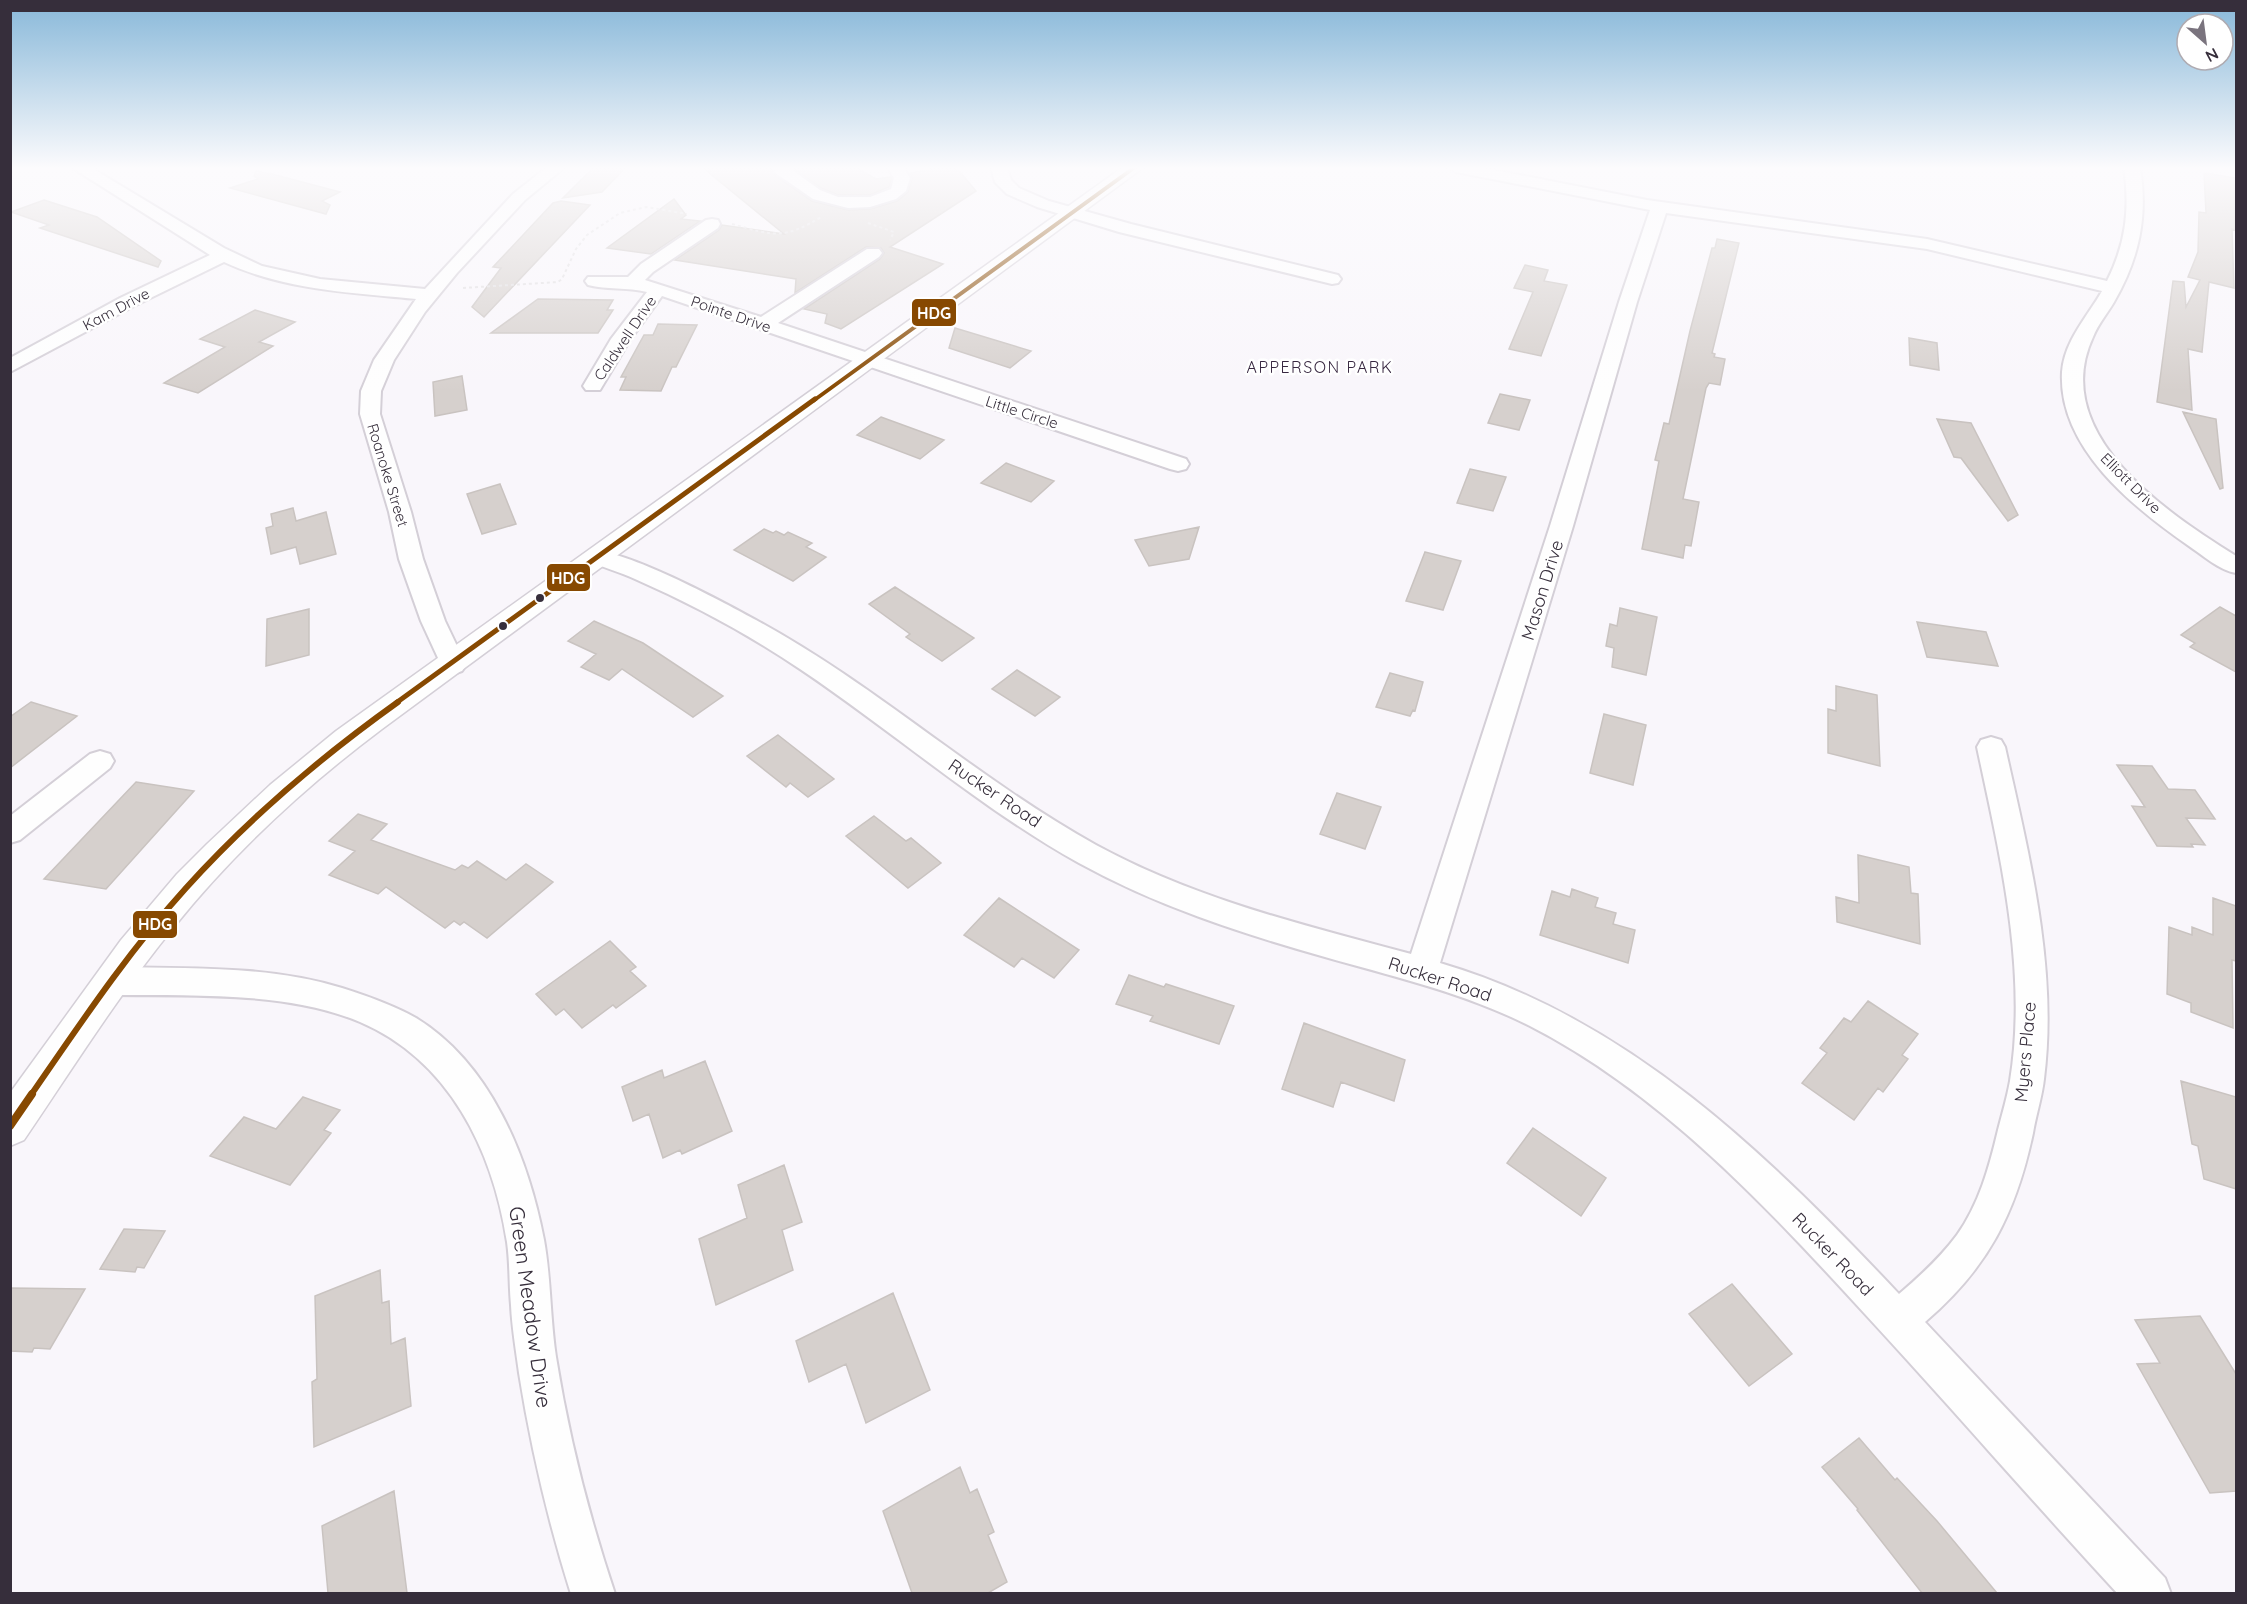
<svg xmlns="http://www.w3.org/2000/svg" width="2247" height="1604" font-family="Quicksand,sans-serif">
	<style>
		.building { fill: #d6d0cd; stroke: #c9c3c0; stroke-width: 1.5 }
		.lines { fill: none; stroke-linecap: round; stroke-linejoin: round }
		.minor-casing { stroke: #d4cfd7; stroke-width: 4 }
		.major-casing { stroke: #d4cfd7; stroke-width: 3 }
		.path { stroke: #e0dee0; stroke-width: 2; stroke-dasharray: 3 3; stroke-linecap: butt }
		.minor { fill: #fefefe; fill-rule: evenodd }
		.major { fill: #fefefe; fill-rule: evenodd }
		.bus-1-far3-casing { stroke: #fff; stroke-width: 7 }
		.bus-1-far2-casing { stroke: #fff; stroke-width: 9 }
		.bus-1-far1-casing { stroke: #fff; stroke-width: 10 }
		.bus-1-casing { stroke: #fff; stroke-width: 13 }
		.bus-1-far3 { stroke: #874901; stroke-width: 4 }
		.bus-1-far2 { stroke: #874901; stroke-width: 5 }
		.bus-1-far1 { stroke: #874901; stroke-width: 6 }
		.bus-1 { stroke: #874901; stroke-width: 8 }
		.bus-dot { fill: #362e3b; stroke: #fff; stroke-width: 2 }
		.labels { text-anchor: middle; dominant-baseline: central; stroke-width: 5; stroke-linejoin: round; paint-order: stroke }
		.far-street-label { font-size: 15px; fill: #362e3b; stroke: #fff }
		.far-neighbourhood-label { font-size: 16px; letter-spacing: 1.5px; fill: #382841; stroke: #fff }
		.street-label { font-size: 18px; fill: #362e3b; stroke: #fff }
		.near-street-label { font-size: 21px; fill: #362e3b; stroke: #fff }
		.line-badge { stroke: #fff; stroke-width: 2 }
		.badge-label { font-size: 16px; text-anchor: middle; font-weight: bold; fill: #fff }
	</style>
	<rect width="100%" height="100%" fill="#f9f6fb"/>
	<path class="building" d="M594,167H626L602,192L563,198Z
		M702,167H770L776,176L812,201L848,210L870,209L897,201L908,192L912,179L910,173L945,167H956L976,191L890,247L943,264L841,329L825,323L827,314L804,309L880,259L884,253L881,248L866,247L795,293L796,279L675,260L719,230L722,225L784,234Z
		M792,167H855L876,179L890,177L892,178L889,187L870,195H838L821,188Z
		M256,171L272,174L340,192L322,201L330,205L326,214L230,188L258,179L254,176Z
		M2204,173L2235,178V230L2232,229L2234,288L2209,282L2202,352L2188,349L2192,410L2157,402L2173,281L2184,282L2186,307L2200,280L2188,277L2198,252L2199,212L2206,213Z
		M674,199L686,215L681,219L700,221L651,254L607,248Z
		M44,200L97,217L161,261L158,267L40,228L49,225L11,212Z
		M561,201L590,205L484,317L472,307L501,268L493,267L553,203Z
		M1717,239L1739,243L1712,353L1715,354L1714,357L1725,359L1720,385L1709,383L1706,388L1683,499L1699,502L1691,546L1685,545L1683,558L1642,549L1659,461L1655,460L1664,423L1669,424L1690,331L1712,248H1715Z
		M1525,265L1548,270L1544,281L1567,285L1541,356L1509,349L1533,292L1514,288Z
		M538,299L613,300L607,310H613L598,333H491Z
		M255,310L295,322L259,342L273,346L198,393L164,383L225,347L200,339Z
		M658,324L697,325L676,367H672L661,391L620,390L626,377H621L644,335H653Z
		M955,328L1031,351L1010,368L949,348Z
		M1909,338L1937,343L1939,370L1910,365Z
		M462,376L467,410L435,416L433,382Z
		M1500,394L1530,400L1519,430L1488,423Z
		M2183,412L2216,419L2223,488L2220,489Z
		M881,417L944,440L920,459L857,435Z
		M1937,419L1971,423L2018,515L2008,521L1961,458L1954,457Z
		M1006,463L1054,481L1031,502L981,483Z
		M1470,469L1506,477L1493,511L1457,503Z
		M500,484L516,524L482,534L467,494Z
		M293,508L296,521L326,512L336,554L300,564L296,547L271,554L266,528L273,526L271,514Z
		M1199,527L1189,559L1149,566L1135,540Z
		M764,529L773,533L776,531L784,535L788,532L812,543L806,547L826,557L793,581L734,550Z
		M1425,552L1461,561L1443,610L1406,601Z
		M895,587L974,638L942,661L906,637L910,634L869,604Z
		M2220,607L2236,616V672L2190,647L2195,643L2181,635Z
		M1620,608L1657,617L1646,675L1612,667L1614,648L1606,646L1610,624L1617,626Z
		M309,609V655L266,666L267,619Z
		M594,621L643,643L723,696L693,717L622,669L609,680L581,667L596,654L568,641Z
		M1917,622L1986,632L1998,666L1927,657Z
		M1017,670L1060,697L1035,716L992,689Z
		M1390,673L1423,682L1415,711L1413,710L1410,716L1376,707Z
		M1836,686L1877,695L1880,766L1828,753V709L1836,711Z
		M31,702L77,716L10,768V717Z
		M1604,714L1646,725L1633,785L1590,773Z
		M778,735L834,779L808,797L790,783L786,787L747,756Z
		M2117,765L2152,766L2168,789L2195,790L2215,819L2186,818L2205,845L2191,844L2193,847L2157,846L2132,806L2145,807Z
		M136,782L194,791L106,889L44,879Z
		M1337,793L1381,807L1365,849L1320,834Z
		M358,814L387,824L371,840L455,870L462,865L468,868L477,861L506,880L526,864L553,882L487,938L464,922L460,925L454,921L445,928L386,887L378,894L329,875L355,851L329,841Z
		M874,816L906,841L911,838L941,863L908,888L846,836Z
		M1858,855L1909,867L1911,893L1918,894L1920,944L1837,922L1836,897L1859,903Z
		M1572,889L1598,898L1595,907L1616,913L1613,924L1635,930L1628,963L1540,935L1552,891L1570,897Z
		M999,898L1079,950L1054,978L1022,958L1014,967L964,935Z
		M2213,898L2236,906V961L2232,960L2233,1028L2191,1012V1003L2167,994L2169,927L2192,935V927L2213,935Z
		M610,941L636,967L630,971L646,986L616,1008L613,1005L582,1028L564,1009L556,1015L536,994Z
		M1129,975L1164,987L1166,984L1234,1006L1219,1044L1150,1021L1153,1016L1116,1004Z
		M1868,1001L1918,1034L1902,1055L1908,1059L1883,1092L1878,1088L1854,1120L1802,1083L1827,1053L1820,1048L1844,1018L1851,1022Z
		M1304,1023L1405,1060L1394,1101L1341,1082L1333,1107L1282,1089Z
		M705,1061L732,1131L682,1154L680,1150L663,1158L649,1114L633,1121L622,1087L662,1070L664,1078Z
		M2181,1081L2236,1097V1189L2204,1179L2198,1146L2192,1144Z
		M303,1097L340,1110L324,1130L331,1133L290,1185L210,1156L244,1117L276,1129Z
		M1533,1128L1606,1178L1581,1216L1507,1163Z
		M784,1165L802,1222L782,1230L793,1270L716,1305L699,1239L747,1218L738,1185Z
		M124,1229L165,1231L144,1268L137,1267L135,1272L100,1269Z
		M380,1270L382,1303L389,1301L391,1344L405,1338L411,1406L314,1447L312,1382L317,1379L315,1296Z
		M1732,1284L1792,1354L1749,1386L1689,1314Z
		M10,1288L85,1289L50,1349L34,1348L32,1352L10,1351Z
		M893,1293L930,1390L866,1423L846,1364L809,1382L796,1341Z
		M2200,1316L2236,1374V1491L2210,1493L2137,1364L2160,1363L2135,1320Z
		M1859,1438L1895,1480L1897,1478L1937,1521L1997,1593H1922L1857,1510L1858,1509L1822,1467Z
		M960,1467L970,1493L977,1489L994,1532L988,1535L1007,1582L988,1593H912L883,1511Z
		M394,1491L407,1593H328L322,1526Z"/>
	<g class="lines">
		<g class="minor-casing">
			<path id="minor" d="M71,167H90L224,248L262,266L320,279L425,289L513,194L547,167H565L525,200L457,273L425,312L394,360L381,391L380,414L411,512L423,559L445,621L466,665L462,671L453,674L444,671L421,621L399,559L389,512L360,414L361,391L374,360L416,299C352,293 284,290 224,262L134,306L10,372V358L120,298L210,255Z
				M772,167H788L820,190L838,197H870L891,189L894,178L887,167H903L910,178L906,191L896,199L870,207L848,208L813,199L777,174Z
				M991,167H1007L1011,180L1019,188L1049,201L1131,224L1338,275L1341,279L1338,283L1332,284L1119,232L1037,207L1007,194L995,182Z
				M1448,167H1479L1647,200L1927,239L2107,281C2126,243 2130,209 2124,167H2140C2148,217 2139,259 2114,302C2107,314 2098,324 2093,337C2048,434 2167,513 2236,556V573C2219,570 2204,556 2189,546C2133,507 2058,448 2062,372C2064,341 2088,316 2102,291L1927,249L1666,213L1637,302L1573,526L1440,963C1628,1018 1767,1154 1899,1294C1920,1276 1940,1258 1957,1235C1979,1204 1989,1168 1998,1130C2002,1114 2007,1098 2010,1081C2028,971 2000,855 1977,747L1981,740L1991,737L2001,740L2005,747C2029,855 2058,968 2044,1079C2042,1097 2036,1115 2033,1133C2016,1213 1988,1268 1925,1322L2165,1578L2171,1594H2118C2032,1501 1950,1406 1865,1314C1767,1207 1661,1093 1530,1026C1465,993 1395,977 1325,957C1240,933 1157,906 1079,863C980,808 894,732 800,669C748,634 692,604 635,579C620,572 605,568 591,562L587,557L591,552C618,545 727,604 756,620C876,685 977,779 1096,845C1195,899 1303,925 1411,954L1550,526L1619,302L1650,210L1456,172Z
				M712,219L718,220L720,224L718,228L653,272L645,280L761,317L867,249H879L882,253L879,257L778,323L1186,459L1189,464L1186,469L1178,471L1170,469L662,296L630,340L600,390H586L583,386L611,339L647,292C627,287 607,290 588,285L585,281L588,277H628L641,264L706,220Z
				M100,751L110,754L114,761L110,768L20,840L10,843V816L90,754Z
				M113,967C189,969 269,965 342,988C367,996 393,1005 416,1018C491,1064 528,1157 544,1240C551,1278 550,1318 556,1357C569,1438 589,1516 615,1594H571C548,1521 531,1448 519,1373C516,1350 512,1328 511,1305C509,1284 510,1263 507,1242C493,1150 449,1060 360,1022C287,991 191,996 113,995L102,991L97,981L102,971Z"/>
		</g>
		<g class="major-casing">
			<path id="major" d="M1123,167H1144L382,729C306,786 234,852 174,927C119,994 73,1068 24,1140L10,1146V1093L121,940L177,874L207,844L270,785L336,731Z"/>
		</g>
		<path class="path" d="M868,223L894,232L890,240
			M732,224C775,236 783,240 823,216
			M463,288L558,282L562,279L576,249L587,235L620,213L646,207L687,214"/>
		<use href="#minor" class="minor"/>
		<use href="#major" class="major"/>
		<g class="bus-1-far3-casing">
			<path id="bus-1-far3" d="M813,401L1135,167"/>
		</g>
		<g class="bus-1-far2-casing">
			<path id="bus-1-far2" d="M396,703L815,399"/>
		</g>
		<g class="bus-1-far1-casing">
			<path id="bus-1-far1" d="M31,1095C80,1024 128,952 186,888C250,817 321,757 398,702"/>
		</g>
		<g class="bus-1-casing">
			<path id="bus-1" d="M10,1126L32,1094"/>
		</g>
		<use href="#bus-1-far3" class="bus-1-far3"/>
		<use href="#bus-1-far2" class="bus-1-far2"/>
		<use href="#bus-1-far1" class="bus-1-far1"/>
		<use href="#bus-1" class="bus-1"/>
	</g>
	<linearGradient id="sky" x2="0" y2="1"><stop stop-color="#88b8d9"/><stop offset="0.43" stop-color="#fcfbfd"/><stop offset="1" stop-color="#fcfbfd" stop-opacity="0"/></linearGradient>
	<rect width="2247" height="391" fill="url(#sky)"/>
	<g class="bus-dot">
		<circle cx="540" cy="598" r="5"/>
		<circle cx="503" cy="626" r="5"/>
	</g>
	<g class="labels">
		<g class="far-street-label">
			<text transform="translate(116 309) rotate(-28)">Kam Drive</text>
			<text transform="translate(731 314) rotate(19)">Pointe Drive</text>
			<text transform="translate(625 338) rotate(-56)">Caldwell Drive</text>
			<text transform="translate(1022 412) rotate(18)">Little Circle</text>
			<text transform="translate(388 475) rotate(73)">Roanoke Street</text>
			<text transform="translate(2131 483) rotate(45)">Elliott Drive</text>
		</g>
		<g class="far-neighbourhood-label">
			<text x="1320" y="367">APPERSON PARK</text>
		</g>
		<g class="street-label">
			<text transform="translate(1542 590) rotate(-73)">Mason Drive</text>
			<text transform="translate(995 793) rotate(34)">Rucker Road</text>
			<text transform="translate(1440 979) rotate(18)">Rucker Road</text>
			<text transform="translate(2025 1052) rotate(-85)">Myers Place</text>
			<text transform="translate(1833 1254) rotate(46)">Rucker Road</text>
		</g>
		<g class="near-street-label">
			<text transform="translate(531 1307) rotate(82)">Green Meadow Drive</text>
		</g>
	</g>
	<g class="line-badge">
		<rect x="911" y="298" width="46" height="29" rx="6" fill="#874901"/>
		<rect x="546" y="563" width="45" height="29" rx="6" fill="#874901"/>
		<rect x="132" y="910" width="46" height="29" rx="6" fill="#874901"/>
	</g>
	<g class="badge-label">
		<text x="934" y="319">HDG</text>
		<text x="568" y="584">HDG</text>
		<text x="155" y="930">HDG</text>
	</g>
	<rect width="2247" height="1604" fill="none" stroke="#362e3b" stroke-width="24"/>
	<g transform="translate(2205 42) rotate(152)"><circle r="28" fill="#ffffff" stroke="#afabb1" stroke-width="1.5"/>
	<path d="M0-4.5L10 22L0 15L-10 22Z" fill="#7a747e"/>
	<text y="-9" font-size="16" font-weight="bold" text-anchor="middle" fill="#362e3b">N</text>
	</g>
</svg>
